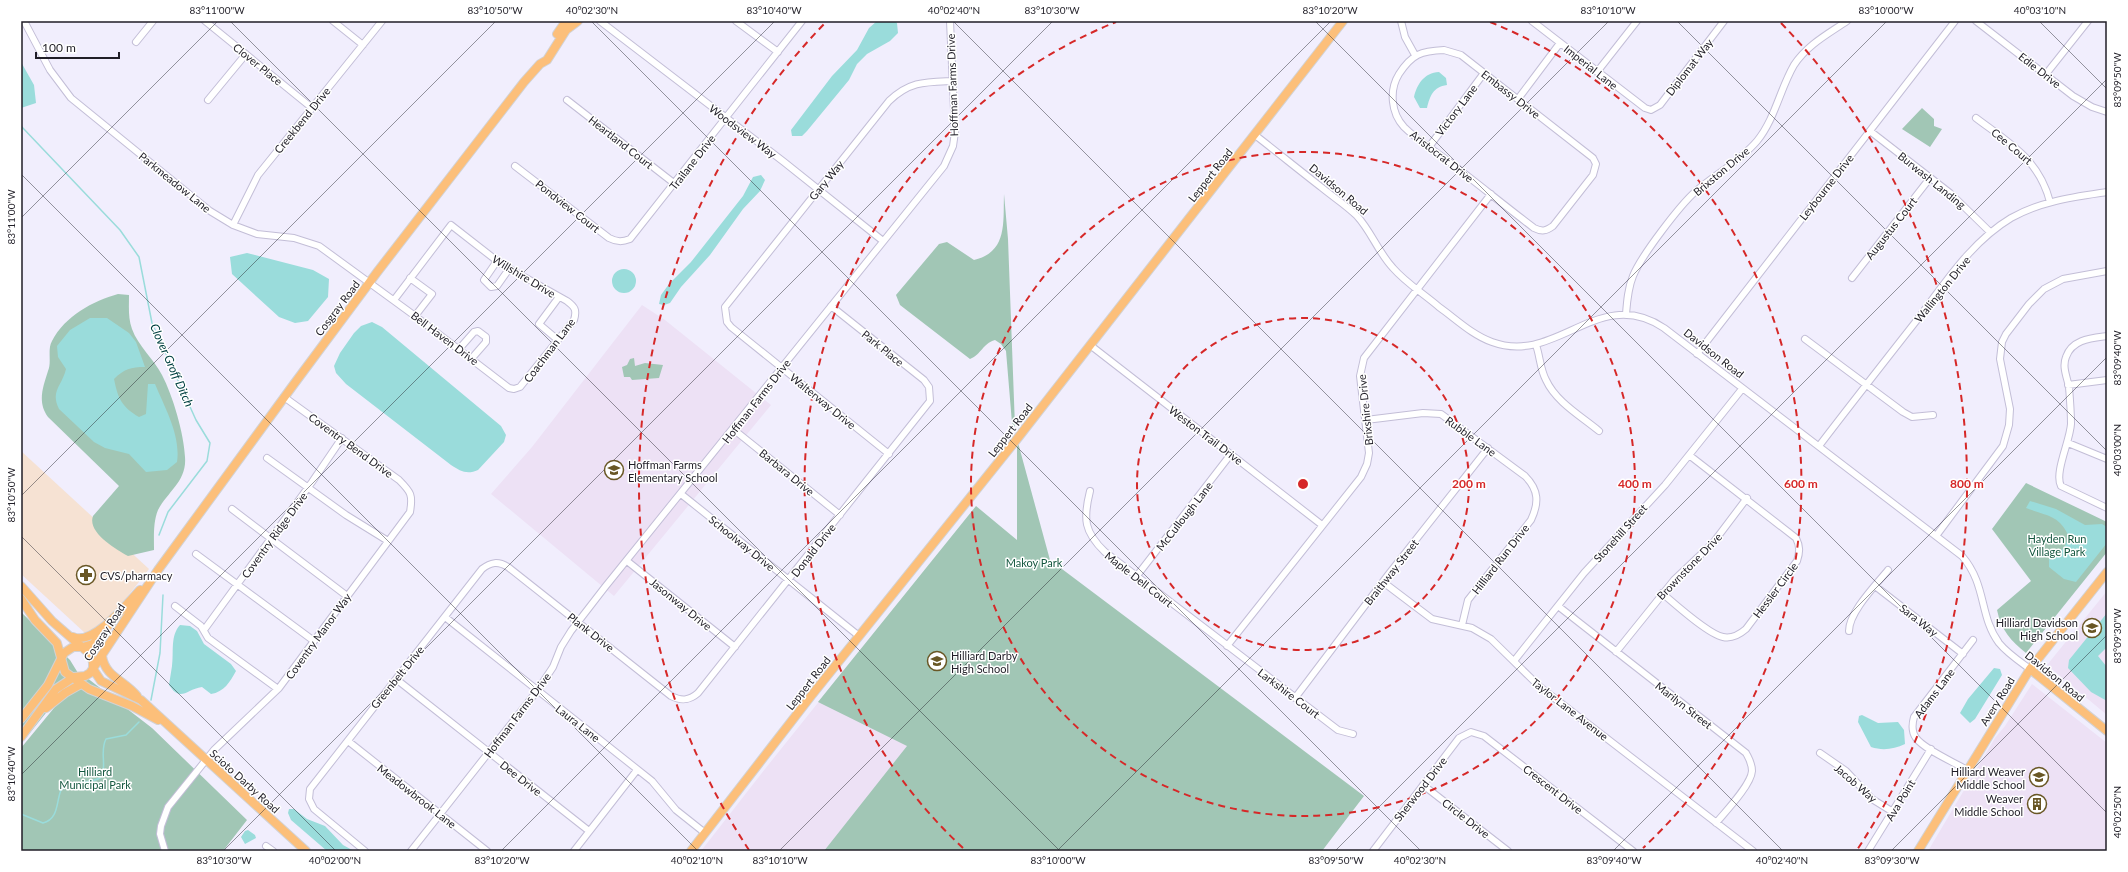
<svg xmlns="http://www.w3.org/2000/svg" width="2128" height="872" font-family="Lato,sans-serif">
	<style>
		.commercial { fill: #f6e2d3 }
		.education { fill: #ede1f5 }
		.green { fill: #a1c6b5 }
		.water { fill: #9adcdb }
		.lines { fill: none; stroke-linecap: round; stroke-linejoin: round }
		.stream { stroke: #9adcdb; stroke-width: 1.5 }
		.minor-casing { stroke: #c3bed7; stroke-width: 8 }
		.major-casing { stroke: #d2d2d4; stroke-width: 10 }
		.minor { stroke: #fff; stroke-width: 6 }
		.major { stroke: #fcbf7a; stroke-width: 8 }
		.ticks { fill: none; stroke: #201e27; stroke-width: 1; stroke-opacity: 0.45 }
		.ring { fill: none; stroke: #d62828; stroke-width: 2; stroke-dasharray: 7 5 }
		.labels { text-anchor: middle; dominant-baseline: central; stroke-width: 3; stroke-linejoin: round; paint-order: stroke }
		.street-label { font-size: 11px; fill: #201e27; stroke: #fff }
		.poi-label { font-size: 11px; fill: #201e27; stroke: #fff; text-anchor: start }
		.park-label { font-size: 11px; fill: #14573f; stroke: #fff }
		.water-label { font-size: 12px; font-style: italic; fill: #004141; stroke: #fff }
		.centre { fill: #d62828; stroke: #fff; stroke-width: 2 }
		.ring-label { font-size: 12px; text-anchor: middle; font-weight: bold; fill: #d62828; stroke: #fff; stroke-width: 3; stroke-linejoin: round; paint-order: stroke }
		.neatline { fill: none; stroke: #201e27; stroke-width: 1.5 }
		.ticks-label { font-size: 10px; text-anchor: middle; fill: #201e27 }
	</style>
	<rect width="100%" height="100%" fill="#f1eefd"/>
	<path class="commercial" d="M21,451L149,569L99,633H85L21,574Z"/>
	<path class="education" d="M642,305L665,320L771,405L614,596L491,494L532,447Z
		M2107,591V715L2047,665Z
		M885,619L1030,851H701L765,769Z
		M2032,684L2107,743V851H1928L1995,738L2005,726Z"/>
	<path class="green" d="M1922,108L1934,119V126L1942,129L1930,147L1902,129Z
		M1004,194L1008,239L1015,427L1012,423L1006,351L1001,344L995,340C982,344 982,354 970,359L900,305L896,295L939,244L947,242L974,260C1008,252 1003,222 1004,194Z
		M118,294L129,295C129,307 128,318 132,329C138,346 154,359 162,375C173,396 184,434 185,457C187,481 168,491 158,510C153,522 154,537 154,550L128,556C115,549 87,532 93,516L119,486L48,417C37,402 43,387 48,371C52,362 47,350 52,341C65,316 93,301 118,294Z
		M634,358L635,366L645,363L663,365L659,378L632,380L630,377H624L622,367L627,365L630,359Z
		M1017,439L1050,560L1364,796L1322,851H824L907,746L818,702L976,506L1017,540Z
		M2026,483L2107,522V552L2026,653C2011,641 2001,630 1997,610L2031,581L1992,529Z
		M21,612L70,660L78,673L21,744Z
		M82,674L152,728L247,820L223,851H21V748Z"/>
	<path class="water" d="M877,21H895L897,23L898,33L890,41L867,54L857,64L849,80L807,131L802,136H792L791,130L832,76L857,50L869,28Z
		M21,62L34,85L36,103L21,108Z
		M1439,72L1446,78L1447,85C1433,87 1430,96 1427,108H1420L1414,97C1417,84 1424,73 1439,72Z
		M761,175L765,180L760,191L743,209L710,255L681,287L670,303L664,305L659,304L661,295L669,284L691,262L743,196L753,177Z
		M247,253L313,270L329,279L328,297L308,321L295,323L279,317L232,274L230,257Z
		M612 281a12 12 0 1 1 24 0a12 12 0 1 1-24 0Z
		M90,318H107L129,333L136,342L145,367C131,367 124,369 114,379C118,399 122,407 139,417L146,414L148,384H155C165,408 181,436 177,462L167,470L146,472L129,454L105,448L94,442L59,409C50,391 62,386 66,369L58,357L57,346L70,330Z
		M372,322L382,327L501,426L506,435L504,442L478,470C467,475 460,471 451,465L346,384L336,373L334,366L340,353L354,333L361,326Z
		M2030,501L2056,509L2085,525L2102,524L2107,527V543L2076,582L2064,579L2049,567V558L2064,548L2069,537C2060,515 2047,516 2026,508Z
		M2107,613V647L2098,656L2107,667V701L2091,692L2068,668L2069,660Z
		M180,625L190,626L197,631L204,644L231,664L236,671C230,682 224,692 211,694L202,687C186,689 181,703 169,685C170,679 171,672 172,666C174,652 170,636 180,625Z
		M1994,668L2000,669L2002,675L1975,719L1970,723L1960,713L1968,699Z
		M1862,715L1878,723L1898,722L1904,730L1905,744C1894,749 1883,751 1871,747L1858,722L1859,716Z
		M289,809H294L307,819L325,826L343,845L354,851H327L291,820L288,813Z
		M248,830L255,835L256,838L245,844L241,837L245,831Z"/>
	<g class="lines">
		<path class="stream" d="M21,126L120,230L139,257L152,323L196,420L210,443L207,461L168,512L159,535
			M151,700L160,653L163,595
			M21,814L43,823C59,819 56,802 61,790C72,779 87,785 100,778C108,766 99,752 106,739L126,735L139,722"/>
		<g class="minor-casing">
			<path id="minor" d="M24,21L50,70L71,98L210,211L233,225L257,234L294,238L319,246L415,316L509,388L514,389L520,387L574,320C577,310 575,307 567,301L501,264L451,225L394,300
				M205,21L312,108
				M333,21L363,45
				M600,21L784,162L883,241
				M736,21L778,52
				M1401,21L1405,37L1415,55
				M1532,21L1645,108L1651,110L1660,105L1724,21
				M1976,21L2073,96L2092,107L2107,112
				M136,42L153,21
				M1444,50L1461,55L1593,158L1596,164L1593,175L1553,226C1546,231 1542,232 1534,228C1505,206 1477,183 1448,161C1434,150 1417,140 1404,127C1391,113 1389,90 1399,74C1412,54 1421,51 1444,50Z
				M1597,72L1637,21
				M2046,74L2088,21
				M1518,99L1560,43
				M208,100L246,54
				M567,100L675,184
				M1976,118C2009,143 2039,159 2050,202
				M1870,131L1950,193L1990,232
				M1255,135C1277,152 1299,170 1321,187C1333,197 1346,205 1357,216C1371,231 1378,252 1393,268C1406,283 1424,294 1439,307C1456,319 1472,335 1492,342C1557,366 1598,284 1664,328L1962,556C1987,585 1979,616 1999,643C2007,653 2019,661 2030,669
				M1429,147L1484,73
				M515,166L609,238C617,242 622,242 630,239L802,21
				M233,225L258,175L382,21
				M497,261L484,280L491,287L497,286L509,269
				M410,278L432,294L415,316
				M1852,278L1930,178
				M1626,314C1627,301 1628,288 1633,276C1641,256 1680,205 1696,191C1716,174 1740,161 1757,141C1775,119 1780,89 1794,65C1807,45 1828,34 1847,21
				M2107,336C2092,338 2072,339 2066,357C2062,367 2067,377 2069,387C2070,399 2071,412 2071,424C2070,441 2054,473 2061,486L2107,508
				M1805,339L1903,412L1912,417L1933,415
				M558,340L539,324L559,297
				M1090,345L1322,525
				M1536,345C1540,356 1540,369 1546,380C1556,402 1581,416 1599,431
				M459,349L474,332L478,331L486,337V342L472,358
				M1697,354L1955,21
				M2068,385L2107,380
				M1366,420L1423,413L1441,414L1525,476C1539,490 1539,503 1531,520L1468,600L1462,625
				M733,429L840,515
				M2068,443L2107,459
				M1819,446C1851,404 1884,362 1917,320C1945,283 1971,242 2011,218C2041,201 2074,197 2107,192
				M889,454L731,327L727,322L725,307L889,101C910,81 926,82 952,81
				M267,458L346,515L388,541
				M1090,491C1083,519 1084,532 1105,552L1338,730L1353,734
				M681,494L859,636
				M232,509L347,596
				M1936,536L2003,446L2009,425L2010,409L2000,359L2002,342L2006,334L2029,304L2044,289L2063,279L2107,271
				M196,554L314,641
				M627,561L735,647
				M1136,577L1231,454
				M1383,582L1432,619L1472,628L1491,639L1540,687L1753,851
				M1875,586L1963,654
				M1662,593C1675,604 1708,634 1723,637C1732,639 1739,635 1746,629L1797,561C1800,552 1800,546 1796,538L1689,455
				M175,606L201,626L208,638L278,689
				M1558,606L1746,753C1749,759 1752,763 1752,771C1751,785 1726,811 1716,823
				M445,617L652,781L676,810L705,833
				M204,630L312,482L342,438
				M1849,631C1849,612 1876,585 1888,570
				M1227,646L1361,477L1367,464L1369,453L1360,376L1364,358L1491,194
				M1616,652L1674,580L1713,543L1747,498
				M1514,661L1584,573L1665,485L1742,389
				M396,679L589,831
				M1295,698L1388,575L1488,448
				M348,741L487,851
				M1820,753L1846,771L1872,799L1893,812
				M1967,770C1954,762 1925,750 1916,738C1911,731 1912,724 1914,717L1973,640
				M1423,785L1508,851
				M266,846L273,851
				M165,851L160,834L161,826L168,807L214,750L279,688L410,512C413,495 411,492 399,480L284,397
				M365,851L314,809L309,799L310,789L482,569C491,562 498,561 508,567L671,696C681,701 689,701 698,693L930,401L929,387L924,380L831,306
				M411,851L537,691L553,667L561,647L571,631L605,587L944,166L953,146L955,132L950,21
				M574,851L637,770
				M1373,851L1459,738L1471,732L1484,736L1633,851
				M1868,851L1931,749"/>
		</g>
		<g class="major-casing">
			<path id="major" d="M557,34L566,21
				M21,586L52,621L90,654L93,662V669L101,681L141,700L306,851
				M21,599L35,620L57,643L65,672L89,689L132,706L158,720
				M73,637C93,646 127,604 140,590
				M102,656C105,677 124,680 137,696
				M2030,669L2107,731
				M46,708L65,693L81,684
				M21,719L48,685L64,653L73,647H83L93,644L116,616
				M21,737L56,689L74,677L85,676L90,673L158,570L294,384L378,271L524,82L540,64L547,60L566,30L578,21
				M691,851L811,696L1017,439L1343,21
				M1918,851L2030,669L2107,572"/>
		</g>
		<use href="#minor" class="minor"/>
		<use href="#major" class="major"/>
	</g>
	<path class="ticks" d="M230,21L1060,851M591,21L1421,851M953,21L1783,851M1315,21L2107,813M1677,21L2107,451M2039,21L2107,89M21,174L698,851M21,218L218,21M21,496L496,21M21,536L336,851M21,775L775,21M223,851L1053,21M501,851L1331,21M779,851L1609,21M1057,851L1887,21M1335,851L2107,79M1613,851L2107,357M1891,851L2107,635"/>
	<g class="ring">
		<circle cx="1303" cy="484" r="166"/>
		<circle cx="1303" cy="484" r="332"/>
		<path d="M963 848A498 498 0 0 1 1116 22M1490 22A498 498 0 0 1 1643 848"/>
		<path d="M749 850A664 664 0 0 1 825 23M1781 23A664 664 0 0 1 1857 850"/>
	</g>
	<defs>
		<g id="school-ring" transform="scale(1)"><circle r="9.5" fill="#fff" stroke="#695725" stroke-width="1.5"/><path d="M0-5L7-2L0 1L-7-2ZM-4 1L0 2.5L4 1V4Q0 6-4 4Z" fill="#695725"/></g>
		<g id="pharmacy-ring" transform="scale(1)"><circle r="9.5" fill="#fff" stroke="#695725" stroke-width="1.5"/><path d="M-2-6h4v4h4v4h-4v4h-4v-4h-4v-4h4Z" fill="#695725"/></g>
		<g id="building-ring" transform="scale(1)"><circle r="9.5" fill="#fff" stroke="#695725" stroke-width="1.5"/><path d="M-4-6H4V6H1V3H-1V6H-4ZM-2.5-4.3h1.7v1.8h-1.7ZM.8-4.3h1.7v1.8H.8ZM-2.5-1h1.7V.8h-1.7ZM.8-1h1.7V.8H.8Z" fill="#695725"/></g>
	</defs>
	<g fill-rule="evenodd">
		<use href="#school-ring" x="614" y="470"/>
		<use href="#pharmacy-ring" x="86" y="575"/>
		<use href="#school-ring" x="2092" y="628"/>
		<use href="#school-ring" x="937" y="661"/>
		<use href="#school-ring" x="2039" y="777"/>
		<use href="#building-ring" x="2037" y="804"/>
	</g>
	<g class="labels">
		<g class="street-label">
			<text transform="translate(258 64) rotate(39)">Clover Place</text>
			<text transform="translate(1591 67) rotate(38)">Imperial Lane</text>
			<text transform="translate(1689 67) rotate(-52)">Diplomat Way</text>
			<text transform="translate(2040 70) rotate(38)">Edie Drive</text>
			<text transform="translate(952 85) rotate(-92)">Hoffman Farms Drive</text>
			<text transform="translate(1511 94) rotate(38)">Embassy Drive</text>
			<text transform="translate(1456 110) rotate(-53)">Victory Lane</text>
			<text transform="translate(302 120) rotate(-51)">Creekbend Drive</text>
			<text transform="translate(743 131) rotate(37)">Woodsview Way</text>
			<text transform="translate(621 142) rotate(38)">Heartland Court</text>
			<text transform="translate(2012 146) rotate(40)">Cee Court</text>
			<text transform="translate(1442 156) rotate(38)">Aristocrat Drive</text>
			<text transform="translate(692 162) rotate(-52)">Trailane Drive</text>
			<text transform="translate(1721 171) rotate(-40)">Brixston Drive</text>
			<text transform="translate(1210 175) rotate(-52)">Leppert Road</text>
			<text transform="translate(826 180) rotate(-51)">Gary Way</text>
			<text transform="translate(1932 180) rotate(39)">Burwash Landing</text>
			<text transform="translate(175 182) rotate(39)">Parkmeadow Lane</text>
			<text transform="translate(1826 187) rotate(-52)">Leybourne Drive</text>
			<text transform="translate(1339 189) rotate(40)">Davidson Road</text>
			<text transform="translate(568 206) rotate(38)">Pondview Court</text>
			<text transform="translate(1891 228) rotate(-52)">Augustus Court</text>
			<text transform="translate(524 276) rotate(31)">Willshire Drive</text>
			<text transform="translate(1942 289) rotate(-51)">Wallington Drive</text>
			<text transform="translate(337 308) rotate(-53)">Cosgray Road</text>
			<text transform="translate(445 338) rotate(37)">Bell Haven Drive</text>
			<text transform="translate(883 348) rotate(39)">Park Place</text>
			<text transform="translate(549 350) rotate(-53)">Coachman Lane</text>
			<text transform="translate(1714 353) rotate(38)">Davidson Road</text>
			<text transform="translate(756 401) rotate(-52)">Hoffman Farms Drive</text>
			<text transform="translate(823 401) rotate(39)">Walterway Drive</text>
			<text transform="translate(1365 410) rotate(-96)">Brixshire Drive</text>
			<text transform="translate(1010 430) rotate(-52)">Leppert Road</text>
			<text transform="translate(1206 435) rotate(37)">Weston Trail Drive</text>
			<text transform="translate(1471 436) rotate(36)">Rubble Lane</text>
			<text transform="translate(351 445) rotate(36)">Coventry Bend Drive</text>
			<text transform="translate(787 472) rotate(39)">Barbara Drive</text>
			<text transform="translate(1184 516) rotate(-52)">McCullough Lane</text>
			<text transform="translate(1620 533) rotate(-48)">Stonehill Street</text>
			<text transform="translate(274 535) rotate(-54)">Coventry Ridge Drive</text>
			<text transform="translate(742 543) rotate(39)">Schoolway Drive</text>
			<text transform="translate(813 550) rotate(-52)">Donald Drive</text>
			<text transform="translate(1500 559) rotate(-52)">Hilliard Run Drive</text>
			<text transform="translate(1689 566) rotate(-46)">Brownstone Drive</text>
			<text transform="translate(1391 572) rotate(-52)">Braithway Street</text>
			<text transform="translate(1139 579) rotate(38)">Maple Dell Court</text>
			<text transform="translate(1775 590) rotate(-53)">Hessler Circle</text>
			<text transform="translate(681 604) rotate(39)">Jasonway Drive</text>
			<text transform="translate(1919 620) rotate(38)">Sara Way</text>
			<text transform="translate(104 632) rotate(-57)">Cosgray Road</text>
			<text transform="translate(591 632) rotate(38)">Plank Drive</text>
			<text transform="translate(318 636) rotate(-54)">Coventry Manor Way</text>
			<text transform="translate(2055 676) rotate(39)">Davidson Road</text>
			<text transform="translate(397 677) rotate(-51)">Greenbelt Drive</text>
			<text transform="translate(808 683) rotate(-52)">Leppert Road</text>
			<text transform="translate(1289 693) rotate(37)">Larkshire Court</text>
			<text transform="translate(1934 693) rotate(-53)">Adams Lane</text>
			<text transform="translate(1997 701) rotate(-58)">Avery Road</text>
			<text transform="translate(1684 705) rotate(38)">Marilyn Street</text>
			<text transform="translate(1570 709) rotate(38)">Taylor Lane Avenue</text>
			<text transform="translate(517 715) rotate(-53)">Hoffman Farms Drive</text>
			<text transform="translate(578 723) rotate(38)">Laura Lane</text>
			<text transform="translate(521 778) rotate(38)">Dee Drive</text>
			<text transform="translate(245 781) rotate(42)">Scioto Darby Road</text>
			<text transform="translate(1856 783) rotate(41)">Jacob Way</text>
			<text transform="translate(1420 789) rotate(-52)">Sherwood Drive</text>
			<text transform="translate(1553 789) rotate(38)">Crescent Drive</text>
			<text transform="translate(417 796) rotate(38)">Meadowbrook Lane</text>
			<text transform="translate(1900 800) rotate(-59)">Ava Point</text>
			<text transform="translate(1466 818) rotate(38)">Circle Drive</text>
		</g>
		<g class="poi-label">
			<text x="628" y="464">Hoffman Farms<tspan x="628" dy="13">Elementary School</tspan></text>
			<text x="100" y="575">CVS/pharmacy</text>
			<text x="2078" y="622" text-anchor="end">Hilliard Davidson<tspan x="2078" dy="13">High School</tspan></text>
			<text x="951" y="655">Hilliard Darby<tspan x="951" dy="13">High School</tspan></text>
			<text x="2025" y="771" text-anchor="end">Hilliard Weaver<tspan x="2025" dy="13">Middle School</tspan></text>
			<text x="2023" y="798" text-anchor="end">Weaver<tspan x="2023" dy="13">Middle School</tspan></text>
		</g>
		<g class="park-label">
			<text x="2057" y="538">Hayden Run<tspan x="2057" dy="13">Village Park</tspan></text>
			<text x="1034" y="562">Makoy Park</text>
			<text x="95" y="771">Hilliard<tspan x="95" dy="13">Municipal Park</tspan></text>
		</g>
		<g class="water-label">
			<text transform="translate(172 365) rotate(66)">Clover Groff Ditch</text>
		</g>
	</g>
	<circle cx="1303" cy="484" r="6" class="centre"/>
	<g class="ring-label">
		<text x="1469" y="488">200 m</text>
		<text x="1635" y="488">400 m</text>
		<text x="1801" y="488">600 m</text>
		<text x="1967" y="488">800 m</text>
	</g>
	<rect width="2128" height="872" fill="none" stroke="#ffffff" stroke-width="44"/>
	<path d="M36 52v6h83v-6" fill="none" stroke="#201e27" stroke-width="2"/>
	<text x="42" y="52" font-size="12" fill="#201e27" stroke="#ffffff" stroke-width="3" paint-order="stroke">100 m</text>
	<rect x="22" y="22" width="2084" height="828" class="neatline"/>
	<g class="ticks-label">
		<text x="217" y="14">83°11'00"W</text>
		<text x="495" y="14">83°10'50"W</text>
		<text x="592" y="14">40°02'30"N</text>
		<text x="774" y="14">83°10'40"W</text>
		<text x="954" y="14">40°02'40"N</text>
		<text x="1052" y="14">83°10'30"W</text>
		<text x="1330" y="14">83°10'20"W</text>
		<text x="1608" y="14">83°10'10"W</text>
		<text x="1886" y="14">83°10'00"W</text>
		<text x="2040" y="14">40°03'10"N</text>
		<text transform="translate(2117 80) rotate(-90)" y="4">83°09'50"W</text>
		<text transform="translate(11 217) rotate(-90)" y="4">83°11'00"W</text>
		<text transform="translate(2117 358) rotate(-90)" y="4">83°09'40"W</text>
		<text transform="translate(2117 450) rotate(-90)" y="4">40°03'00"N</text>
		<text transform="translate(11 495) rotate(-90)" y="4">83°10'50"W</text>
		<text transform="translate(2117 636) rotate(-90)" y="4">83°09'30"W</text>
		<text transform="translate(11 774) rotate(-90)" y="4">83°10'40"W</text>
		<text transform="translate(2117 812) rotate(-90)" y="4">40°02'50"N</text>
		<text x="224" y="864">83°10'30"W</text>
		<text x="335" y="864">40°02'00"N</text>
		<text x="502" y="864">83°10'20"W</text>
		<text x="697" y="864">40°02'10"N</text>
		<text x="780" y="864">83°10'10"W</text>
		<text x="1058" y="864">83°10'00"W</text>
		<text x="1336" y="864">83°09'50"W</text>
		<text x="1420" y="864">40°02'30"N</text>
		<text x="1614" y="864">83°09'40"W</text>
		<text x="1782" y="864">40°02'40"N</text>
		<text x="1892" y="864">83°09'30"W</text>
	</g>
</svg>
